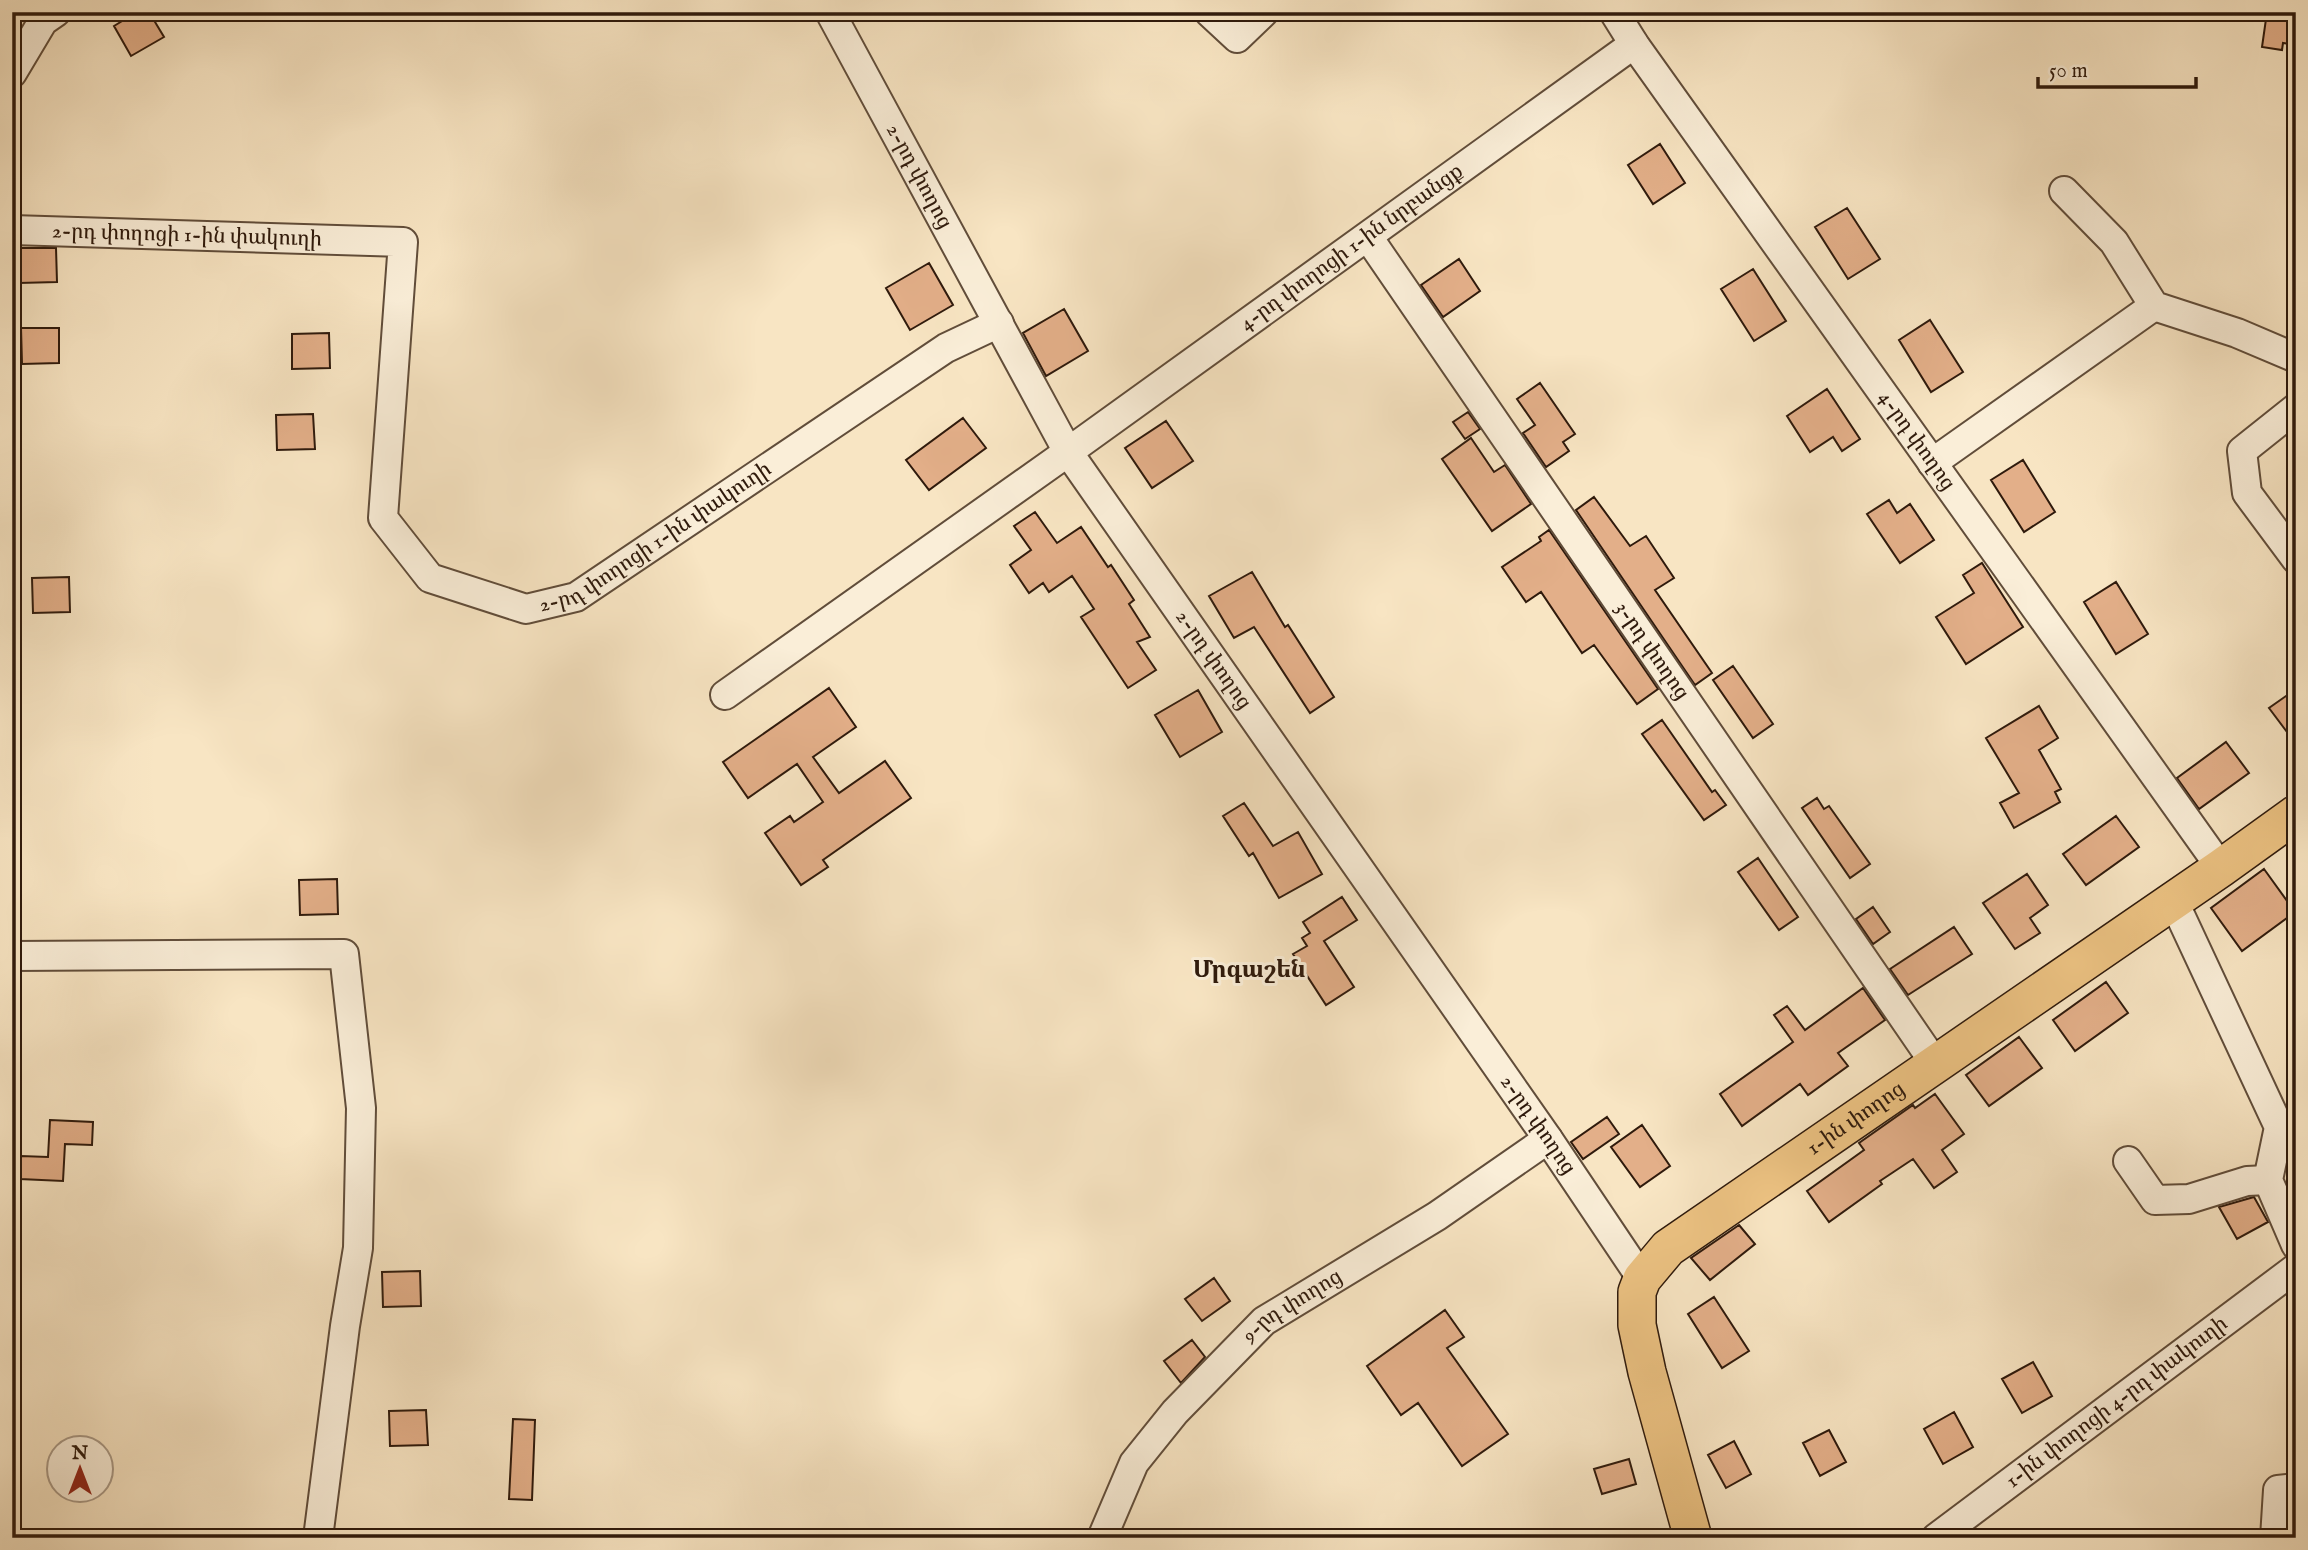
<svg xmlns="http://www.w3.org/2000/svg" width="2308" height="1550" font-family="'IM FELL English','Noto Serif Armenian',serif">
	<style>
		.building { fill: #e3af89; stroke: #2f1a0c; stroke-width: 2 }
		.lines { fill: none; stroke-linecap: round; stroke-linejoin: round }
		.minor-casing { stroke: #614d3a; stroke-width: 32 }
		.major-casing { stroke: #2f1a0c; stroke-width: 40 }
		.minor { stroke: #faeed8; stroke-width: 28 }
		.major { stroke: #ecc282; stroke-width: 37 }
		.labels { text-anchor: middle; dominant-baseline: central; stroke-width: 6; stroke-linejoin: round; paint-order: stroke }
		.street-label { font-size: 21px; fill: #2f1a0c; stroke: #faeed8 }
		.quarter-label { font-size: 24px; font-weight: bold; fill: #2f1a0c; stroke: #faeed8 }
	</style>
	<rect width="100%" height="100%" fill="#f8e5c3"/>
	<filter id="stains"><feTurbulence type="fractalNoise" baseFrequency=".00286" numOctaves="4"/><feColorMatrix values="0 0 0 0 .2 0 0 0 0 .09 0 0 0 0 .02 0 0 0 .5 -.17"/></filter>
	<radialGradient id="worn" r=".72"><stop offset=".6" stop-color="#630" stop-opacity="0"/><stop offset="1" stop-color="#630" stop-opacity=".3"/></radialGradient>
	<path class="building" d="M137,12H149L164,37L131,56L114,26Z
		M2267,12H2296V45L2283,43L2282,50L2262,47Z
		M1660,144L1685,183L1653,204L1628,165Z
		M1847,208L1880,259L1848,279L1815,227Z
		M18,248H56L57,282L19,283Z
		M1459,259L1480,291L1443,317L1421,285Z
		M929,263L953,305L910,330L886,288Z
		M1753,269L1786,321L1754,341L1721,289Z
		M1064,309L1088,351L1046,376L1023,333Z
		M1930,320L1963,372L1931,392L1899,340Z
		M21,328H59V363L22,364Z
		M329,333L330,368L292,369V334Z
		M1540,383L1575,434L1563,442L1569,451L1546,467L1523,433L1535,425L1517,399Z
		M1827,389L1860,439L1842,451L1833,437L1810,452L1787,416Z
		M1468,412L1480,429L1465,439L1453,422Z
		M313,414L315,449L277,450L276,415Z
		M963,418L986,448L929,490L906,460Z
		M1166,421L1193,461L1152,488L1125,448Z
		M1471,438L1494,472L1505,465L1531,504L1492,531L1442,459Z
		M2023,460L2055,512L2024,532L1991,480Z
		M1594,497L1630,546L1646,536L1674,578L1655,590L1712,673L1695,685L1576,510Z
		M1889,500L1897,513L1910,504L1934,540L1900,563L1867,514Z
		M1035,512L1057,543L1081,527L1108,567L1111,565L1134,600L1129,604L1150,637L1137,642L1156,670L1128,688L1081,617L1094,609L1072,576L1049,592L1043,583L1029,593L1010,565L1031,550L1014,526Z
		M1549,530L1658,689L1637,704L1594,645L1582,653L1541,592L1526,602L1502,567L1541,541L1539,537Z
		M1982,563L2023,627L1966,664L1936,617L1974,593L1963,575Z
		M1252,572L1285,627L1288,625L1334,697L1310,713L1254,627L1234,638L1209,596Z
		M69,577L70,612L33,613L32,578Z
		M2116,582L2148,634L2116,654L2084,602Z
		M1733,666L1773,724L1753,738L1713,680Z
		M829,688L856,727L813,757L839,793L885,761L911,798L823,860L828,867L801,885L765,833L790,816L794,822L823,802L797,764L748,798L723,762Z
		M2296,689V744L2269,708Z
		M1198,690L1222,732L1180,757L1155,715Z
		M2039,706L2058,738L2039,750L2061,789L2055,792L2060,802L2014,828L2000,803L2019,793L1986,738Z
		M1662,720L1712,792L1715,790L1726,805L1704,820L1642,734Z
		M2226,742L2249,773L2199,809L2177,778Z
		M1817,798L1824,809L1829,806L1870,864L1850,878L1802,808Z
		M1244,803L1273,846L1298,832L1322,874L1279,898L1253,853L1249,856L1223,816Z
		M2116,816L2139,847L2086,885L2063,854Z
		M1758,858L1798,917L1779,930L1738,872Z
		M2264,869L2295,912L2242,951L2211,908Z
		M2027,874L2048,905L2030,918L2040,933L2015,949L1983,903Z
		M337,879L338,914L300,915L299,880Z
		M1342,897L1357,920L1324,941L1354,987L1326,1005L1293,954L1307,946L1302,938L1310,933L1303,922Z
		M1873,907L1890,932L1873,944L1856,919Z
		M1954,927L1972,954L1908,995L1890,969Z
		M2106,982L2128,1013L2075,1051L2053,1020Z
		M1863,988L1885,1020L1838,1053L1848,1066L1808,1095L1800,1084L1742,1126L1720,1094L1793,1042L1774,1015L1787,1006L1805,1030Z
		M2019,1037L2042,1068L1989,1106L1966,1075Z
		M1935,1094L1964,1134L1942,1150L1957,1172L1934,1188L1913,1159L1880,1181L1882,1184L1829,1222L1807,1191L1864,1150L1859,1143L1913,1105L1915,1108Z
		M1607,1117L1619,1134L1583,1159L1571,1142Z
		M50,1120L93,1122L92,1145L65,1144L63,1181L20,1179L21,1156L48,1157Z
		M1642,1125L1670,1166L1640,1187L1611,1147Z
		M2254,1197L2268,1222L2237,1239L2219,1207Z
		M1739,1225L1755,1244L1710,1280L1691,1258Z
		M420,1271L421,1306L383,1307L382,1272Z
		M1214,1278L1230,1301L1202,1321L1185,1299Z
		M1714,1297L1749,1351L1722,1368L1688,1314Z
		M1445,1310L1464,1337L1447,1348L1508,1434L1462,1466L1418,1403L1401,1415L1367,1366Z
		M1192,1340L1205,1357L1181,1383L1164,1361Z
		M2033,1362L2052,1396L2022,1413L2002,1379Z
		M426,1410L428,1445L390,1446L389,1411Z
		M1954,1412L1973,1447L1943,1464L1924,1429Z
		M513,1419L535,1420L532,1500L509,1499Z
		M1829,1430L1846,1462L1820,1476L1803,1443Z
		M1734,1441L1751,1474L1726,1488L1708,1455Z
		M1629,1459L1636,1484L1602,1494L1594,1469Z"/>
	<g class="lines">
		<g class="minor-casing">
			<g id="minor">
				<path id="s1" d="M830,12L1068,452L1548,1139L1642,1279"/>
				<path d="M1209,12L1237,38L1264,12"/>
				<path id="s2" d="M1614,12L1634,44L2221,868"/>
				<path d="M12,73L43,21L56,12"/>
				<path d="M2064,191L2114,242L2154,306L2237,333L2296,358"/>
				<path id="s3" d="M12,230L403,242L383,518L430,578L526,609L576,597L946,348L999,323"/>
				<path id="s4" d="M1368,237L1936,1065"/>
				<path d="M2296,408L2242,451L2247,493L2296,559"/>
				<path d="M1932,463L2154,306"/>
				<path id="s5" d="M725,695L1068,452L1634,44"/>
				<path d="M2173,900L2279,1127L2268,1180L2296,1245"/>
				<path d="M12,956L344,954L361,1108L358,1248L345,1326L318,1538"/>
				<path d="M2128,1161L2155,1200L2189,1199L2247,1181L2268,1180"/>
				<path id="s6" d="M1102,1538L1134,1463L1175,1412L1264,1321L1437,1216L1548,1139"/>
				<path id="s7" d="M1936,1538L2296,1268"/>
				<path d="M2275,1538L2278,1490L2296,1488"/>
			</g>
		</g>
		<g class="major-casing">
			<g id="major">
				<path id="s8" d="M1693,1538L1647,1372L1637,1325V1292L1642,1279L1668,1248L2221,868L2296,814"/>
			</g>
		</g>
		<use href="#minor" class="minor"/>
		<use href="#major" class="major"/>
	</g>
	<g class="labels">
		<g class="street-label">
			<text stroke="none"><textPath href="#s1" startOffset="187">2-րդ փողոց</textPath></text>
			<text stroke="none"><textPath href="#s3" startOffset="175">2-րդ փողոցի 1-ին փակուղի</textPath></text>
			<text stroke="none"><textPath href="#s5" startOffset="770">4-րդ փողոցի 1-ին նրբանցք</textPath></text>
			<text stroke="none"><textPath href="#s2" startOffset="525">4-րդ փողոց</textPath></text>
			<text stroke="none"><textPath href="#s3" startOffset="994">2-րդ փողոցի 1-ին փակուղի</textPath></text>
			<text stroke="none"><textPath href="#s4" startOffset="502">3-րդ փողոց</textPath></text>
			<text stroke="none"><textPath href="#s1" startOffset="754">2-րդ փողոց</textPath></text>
			<text stroke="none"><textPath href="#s8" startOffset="536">1-ին փողոց</textPath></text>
			<text stroke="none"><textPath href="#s1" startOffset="1321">2-րդ փողոց</textPath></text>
			<text stroke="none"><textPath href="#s6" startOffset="306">9-րդ փողոց</textPath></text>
			<text stroke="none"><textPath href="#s7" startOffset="226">1-ին փողոցի 4-րդ փակուղի</textPath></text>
		</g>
		<g class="quarter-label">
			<text x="1249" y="970">Մրգաշեն</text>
		</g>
	</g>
	<rect width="2308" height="1550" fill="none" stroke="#f8e5c3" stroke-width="42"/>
	<rect x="14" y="14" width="2280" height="1522" fill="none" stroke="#2f1a0c" stroke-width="3.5"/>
	<rect x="21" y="21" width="2266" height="1508" fill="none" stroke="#2f1a0c" stroke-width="2"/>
	<g transform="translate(80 1469)"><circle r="33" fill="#faeed8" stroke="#a99986" stroke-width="2"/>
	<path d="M0-5L12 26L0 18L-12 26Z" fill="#8f2418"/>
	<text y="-10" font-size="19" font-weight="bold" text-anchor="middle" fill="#2f1a0c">N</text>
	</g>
	<path d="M2038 77v10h158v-10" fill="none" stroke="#2f1a0c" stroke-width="3.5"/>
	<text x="2049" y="77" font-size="21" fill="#2f1a0c" stroke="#faeed8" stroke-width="5" paint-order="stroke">50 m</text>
	<rect width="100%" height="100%" filter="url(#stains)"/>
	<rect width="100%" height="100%" fill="url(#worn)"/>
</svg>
